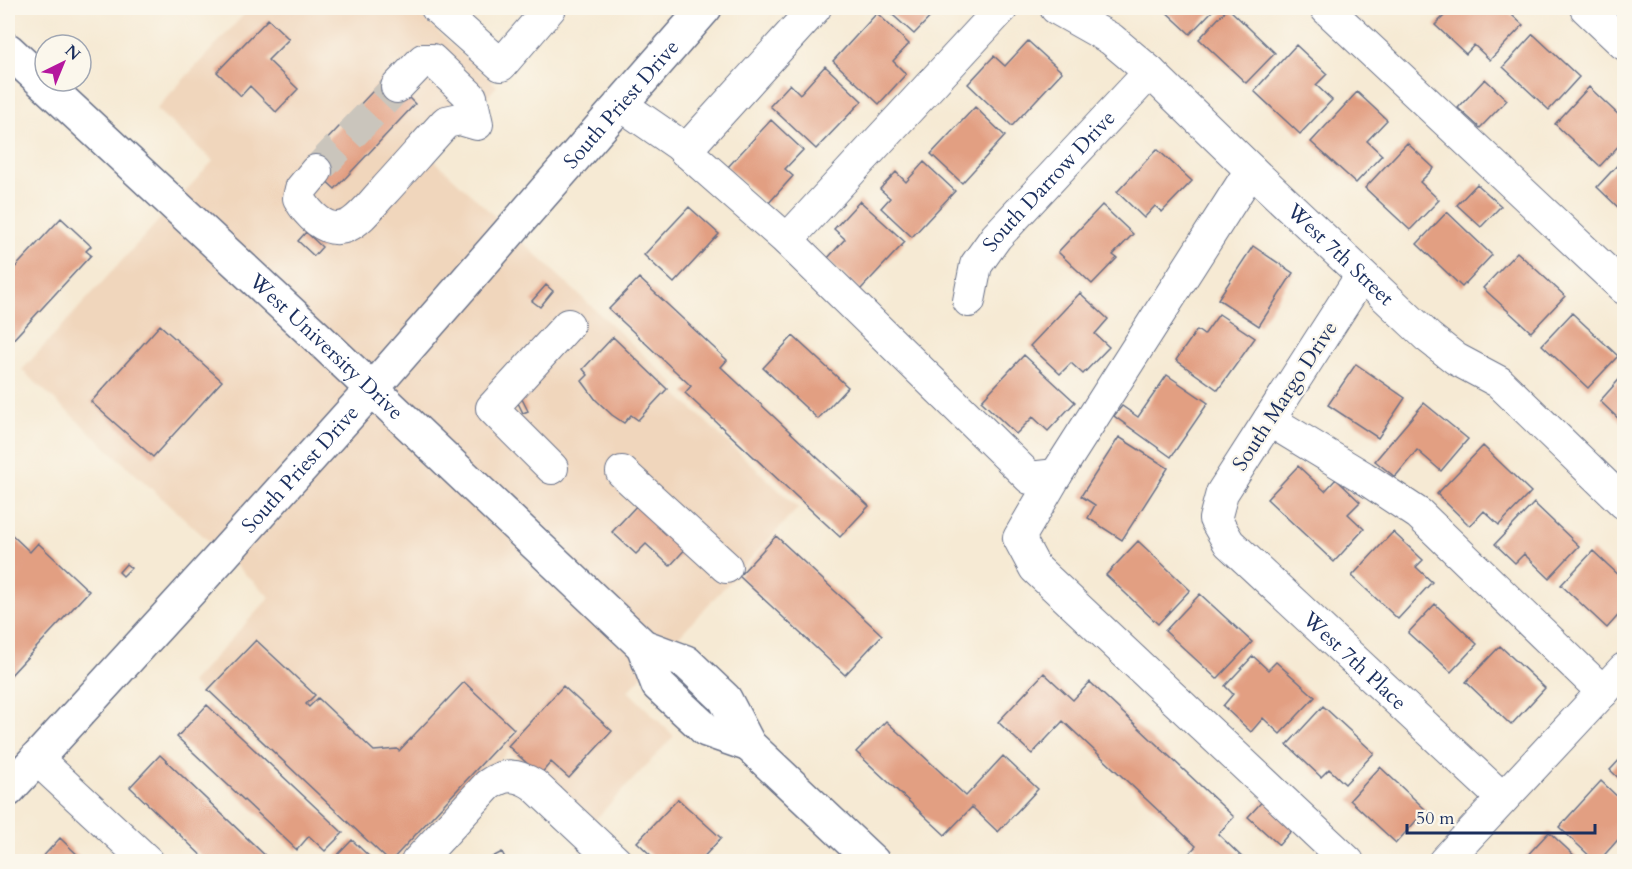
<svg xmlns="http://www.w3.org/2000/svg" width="1632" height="869" font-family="Cardo,serif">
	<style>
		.built { fill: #f0d6bc }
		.building { fill: #e29f82 }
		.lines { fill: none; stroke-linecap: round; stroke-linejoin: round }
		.minor-tunnel { stroke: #cac5bc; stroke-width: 32; stroke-dasharray: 32 16; stroke-linecap: butt }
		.minor-casing { stroke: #687087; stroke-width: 34 }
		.major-casing { stroke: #687087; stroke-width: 36 }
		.minor { stroke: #fff; stroke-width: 32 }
		.major { stroke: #fff; stroke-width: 33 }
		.labels { text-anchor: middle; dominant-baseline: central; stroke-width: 4.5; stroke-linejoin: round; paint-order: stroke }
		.street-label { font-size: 21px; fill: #1b2f5e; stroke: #fbf7ec }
	</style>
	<rect width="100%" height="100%" fill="#fbf7ec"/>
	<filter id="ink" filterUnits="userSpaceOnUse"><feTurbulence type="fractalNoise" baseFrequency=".0167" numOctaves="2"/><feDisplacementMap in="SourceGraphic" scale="12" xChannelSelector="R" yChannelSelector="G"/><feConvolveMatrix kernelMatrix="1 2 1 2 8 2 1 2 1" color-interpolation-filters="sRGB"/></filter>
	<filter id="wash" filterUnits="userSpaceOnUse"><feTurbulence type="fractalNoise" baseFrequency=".008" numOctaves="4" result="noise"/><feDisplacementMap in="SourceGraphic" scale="24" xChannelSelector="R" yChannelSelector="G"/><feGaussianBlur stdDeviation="1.35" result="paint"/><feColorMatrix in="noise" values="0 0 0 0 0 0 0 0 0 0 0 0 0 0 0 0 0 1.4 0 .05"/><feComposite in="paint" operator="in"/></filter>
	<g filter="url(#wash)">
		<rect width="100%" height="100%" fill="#f6ead4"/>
		<path class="built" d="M250,8H412L497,86L431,157L675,384L673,391L798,508L628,691L674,736L590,825L509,750L404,861H383L191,683L270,597L22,370L213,161L156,109Z"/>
		<g id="blocks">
			<path class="building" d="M885,8H939L914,34Z
				M1162,8H1215L1190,34Z
				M1228,8L1275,53L1246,83L1199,39Z
				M1452,8H1504L1523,25L1490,60L1474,45L1466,54L1435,25Z
				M877,13L909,44L893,61L906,74L879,104L833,61Z
				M268,19L289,39L268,60L298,89L276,112L250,86L241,96L217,72Z
				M1533,34L1579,77L1549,110L1503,67Z
				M1028,41L1062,72L1012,126L968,84L994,56L1005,66Z
				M1296,45L1327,74L1316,85L1332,100L1300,134L1254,91Z
				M825,66L862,101L816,149L770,106L790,84L800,94Z
				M387,76L415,104L335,189L306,162Z
				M1485,79L1507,100L1480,128L1458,108Z
				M1589,87L1624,120V140L1600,166L1555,124Z
				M1357,92L1387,120L1367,141L1382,155L1356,183L1311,142Z
				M975,107L1005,136L962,183L931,154Z
				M771,120L803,150L785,169L793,176L768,204L728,167Z
				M1407,143L1434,168L1420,182L1439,200L1410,230L1365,188Z
				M1157,149L1192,181L1162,212L1155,206L1144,218L1117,192Z
				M1624,158V213L1597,187Z
				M924,162L955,191L912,237L881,208L890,198L880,189L896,172L906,182Z
				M1477,184L1501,206L1481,227L1457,205Z
				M860,201L905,242L860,290L827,259L845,239L834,229Z
				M1102,205L1133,234L1113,255L1117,258L1092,284L1058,252Z
				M689,207L719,234L674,283L644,255Z
				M1447,212L1492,255L1462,287L1417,244Z
				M61,218L91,246L86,251L91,255L8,345V275Z
				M306,232L322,247L314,256L298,241Z
				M1253,246L1293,273L1259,326L1218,299Z
				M1517,252L1565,296L1531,332L1483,288Z
				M639,278L727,360L721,367L869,506L840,537L685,393L691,386L609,309Z
				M546,285L553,291L540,307L532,301Z
				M1080,293L1108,319L1095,334L1109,347L1083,374L1071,363L1060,374L1030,346Z
				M1572,313L1618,356L1588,388L1542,345Z
				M1219,314L1255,338L1218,390L1176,360L1197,330L1204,335Z
				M160,325L222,381L153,457L91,402Z
				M793,336L848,387L818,419L763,368Z
				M613,337L667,389L638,420L631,415L624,423L612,415L596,400L582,381L588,375L583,369Z
				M1024,355L1075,402L1048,431L1033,417L1016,434L981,401Z
				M1356,364L1405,398L1378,438L1328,405Z
				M1624,374V424L1600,401Z
				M1167,375L1208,403L1171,457L1114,416L1122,406L1138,417Z
				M522,399L528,411L523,413L517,401Z
				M1424,403L1468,439L1441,471L1417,450L1395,477L1375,461Z
				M1119,437L1168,468L1122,540L1088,518L1095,505L1081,496Z
				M1483,446L1531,492L1499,525L1484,511L1470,526L1437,494Z
				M1298,466L1325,491L1336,479L1360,502L1348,514L1364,529L1334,562L1267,499Z
				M640,502L688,546L670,566L646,544L636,554L612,532Z
				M1534,503L1579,546L1549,578L1524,554L1515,563L1495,544Z
				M8,531L30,552L38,543L89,591L8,678Z
				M1393,532L1423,560L1416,567L1432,582L1398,619L1352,576Z
				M776,536L882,635L845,675L739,576Z
				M1138,541L1190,590L1158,624L1106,575Z
				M1593,551L1624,580V609L1607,628L1561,585Z
				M126,564L131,568L123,576L119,572Z
				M1200,594L1252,642L1217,679L1165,631Z
				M1435,604L1477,644L1451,672L1408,633Z
				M256,640L315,695L306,704L309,707L318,698L374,751L397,749L399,751L464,682L514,729L390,862L208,690Z
				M1500,646L1545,688L1511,725L1466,682Z
				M1253,656L1268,670L1276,662L1315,697L1280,734L1263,718L1251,732L1223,706L1233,694L1225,686Z
				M1044,673L1073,700L1090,682L1234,817L1218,834L1247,862H1181L1196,846L1063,721L1032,754L998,722Z
				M563,686L612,731L569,778L551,762L540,775L508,746Z
				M207,705L343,833L325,851L309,836L297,850L177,737Z
				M1323,706L1374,753L1345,784L1329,769L1321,777L1287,745Z
				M886,721L966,796L1003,756L1038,789L998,832L972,807L945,835L856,752Z
				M160,755L272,862H208L130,787Z
				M1624,755V783L1610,770Z
				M1380,767L1426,810L1396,843L1350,800Z
				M1601,781L1624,803V833L1598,862H1596L1559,827Z
				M1268,795L1298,823L1279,845L1248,817Z
				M678,799L721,838L699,862H658L637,842Z
				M1549,832L1579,860L1578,862H1521Z
				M60,838L85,862H38Z
				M352,840L375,862H331Z
				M502,852L507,862H483Z"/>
		</g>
	</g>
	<g filter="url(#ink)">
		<use href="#blocks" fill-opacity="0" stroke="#687087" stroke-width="1.5"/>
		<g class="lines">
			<path class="minor-tunnel" d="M316,171L397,87"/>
			<g class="minor-casing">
				<g id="minor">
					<path d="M437,8L501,65L550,8"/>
					<path id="s1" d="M1056,8L1111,39L1150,72L1251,170L1428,337L1456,359L1499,382L1624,503"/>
					<path d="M1326,8L1624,288"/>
					<path d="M1586,8L1624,44"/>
					<path d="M620,104L678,144L787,240L1030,478L1056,475"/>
					<path d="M685,151L815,8"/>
					<path d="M1251,170L1056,475L1019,538L1035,568L1348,862"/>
					<path d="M316,171L301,189L299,198C307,213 326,235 347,226C361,220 373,202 384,191C405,168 425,145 446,122L460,119L477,124L471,97L432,60H423L397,87"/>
					<path d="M787,240L1002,8"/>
					<path id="s2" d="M1362,275L1222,493L1215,519L1229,543L1502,798"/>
					<path id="s3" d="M969,301L976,265L996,237L1150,72"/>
					<path d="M1269,420L1363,477L1419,514L1603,692"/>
					<path d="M552,468L492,408L568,325"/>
					<path d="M622,472L726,567"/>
					<path d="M36,758L148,862"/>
					<path d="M417,862L488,785C505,773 517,774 534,785L616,862"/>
					<path d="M1444,862L1624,669"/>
				</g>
			</g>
			<g class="major-casing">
				<g id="major">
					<path id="s4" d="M8,50L317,337L643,646L686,662L725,699L749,745L873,862"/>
					<path d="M643,646L658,685L700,724L706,730L749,745"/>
					<path id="s5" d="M8,790L221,557L372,389L705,8"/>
				</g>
			</g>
			<use href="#minor" class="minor"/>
			<use href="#major" class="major"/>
		</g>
	</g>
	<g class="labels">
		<g class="street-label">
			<text stroke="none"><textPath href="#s5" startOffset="920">South Priest Drive</textPath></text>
			<text stroke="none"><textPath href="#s3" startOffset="148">South Darrow Drive</textPath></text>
			<text stroke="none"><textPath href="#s1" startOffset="378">West 7th Street</textPath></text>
			<text stroke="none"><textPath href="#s4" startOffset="435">West University Drive</textPath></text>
			<text transform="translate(1285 396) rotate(-57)">South Margo Drive</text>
			<text stroke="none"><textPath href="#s5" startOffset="434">South Priest Drive</textPath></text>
			<text stroke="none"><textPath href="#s2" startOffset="486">West 7th Place</textPath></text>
		</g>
	</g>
	<rect width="1632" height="869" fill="none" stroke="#fbf7ec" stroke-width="30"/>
	<g transform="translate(63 63) rotate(43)"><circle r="28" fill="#fbf7ec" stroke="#a1a7b3" stroke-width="1.5"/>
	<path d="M0-4.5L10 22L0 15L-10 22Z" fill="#b5179e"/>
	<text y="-9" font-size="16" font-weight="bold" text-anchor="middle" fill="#1b2f5e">N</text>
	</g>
	<path d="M1407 824v9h188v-9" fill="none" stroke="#1b2f5e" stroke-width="3"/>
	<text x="1416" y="824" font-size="18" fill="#1b2f5e" stroke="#fbf7ec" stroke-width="4.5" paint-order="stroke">50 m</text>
</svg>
